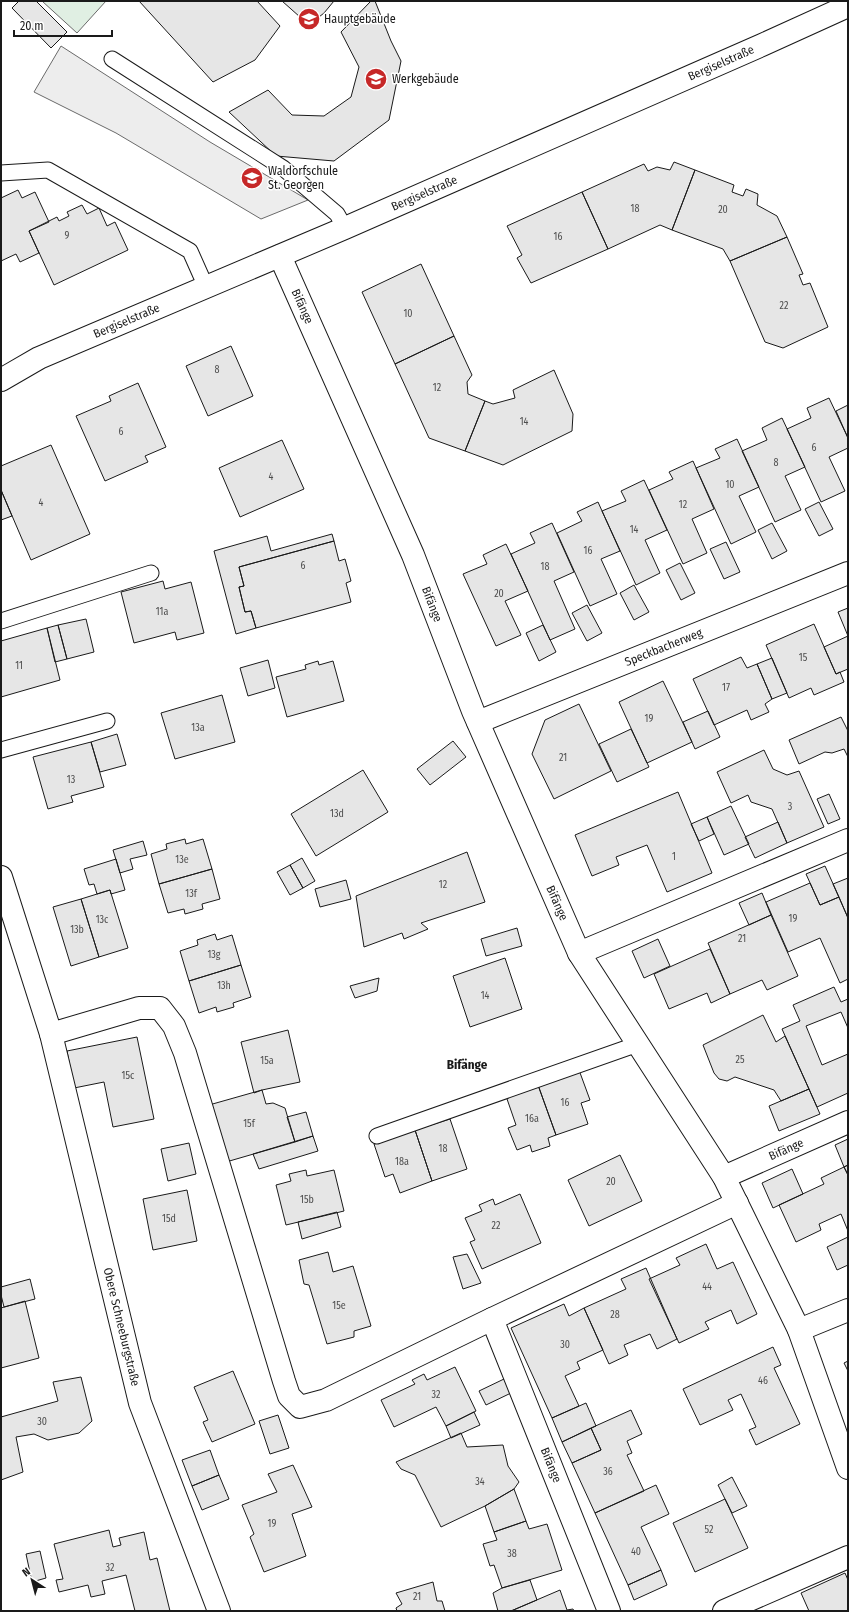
<svg xmlns="http://www.w3.org/2000/svg" width="849" height="1612" font-family="'Fira Sans Condensed',sans-serif">
	<style>
		.green { fill: #e0efe3; stroke: #6a6a6a }
		.parking { fill: #ededed; stroke: #6a6a6a }
		.building { fill: #e6e6e6; stroke: #1a1a1a }
		.lines { fill: none; stroke-linecap: round; stroke-linejoin: round }
		.lane-casing { stroke: #1a1a1a; stroke-width: 17 }
		.street-casing { stroke: #1a1a1a; stroke-width: 24 }
		.lane { stroke: #fff; stroke-width: 15 }
		.street { stroke: #fff; stroke-width: 22 }
		.labels { text-anchor: middle; dominant-baseline: central; stroke-width: 3; stroke-linejoin: round; paint-order: stroke }
		.number-label { font-size: 10px; fill: #4d4d4d }
		.poi-label { font-size: 12px; fill: #1a1a1a; stroke: #fff; text-anchor: start }
		.street-label { font-size: 12px; fill: #1a1a1a; stroke: #fff }
		.neighbourhood-label { font-size: 13px; font-weight: bold; fill: #1a1a1a; stroke: #fff }
	</style>
	<rect width="100%" height="100%" fill="#fff"/>
	<path class="green" d="M42,1H106L77,33Z"/>
	<path class="parking" d="M61,46L210,142L308,200L261,219L116,133L34,92Z"/>
	<path class="building" d="M19,1H36L67,32L51,48L12,8Z
		M139,1H257L280,26L255,60L213,82Z
		M282,1H334L324,13L309,25Z
		M371,1H375L391,41L401,61L389,120L334,161L276,156L229,112L268,90L292,115L324,116L351,97L359,67L341,32Z
		M674,162L695,170L672,230L660,225L608,249L582,192L644,164L648,171L657,167L670,170Z
		M695,170L734,185L732,192L743,196L746,189L758,194L757,205L777,216L787,237L730,261L723,249L672,230Z
		M18,190L22,198L35,192L49,222L29,231L39,253L20,262L16,254L1,261V198Z
		M582,192L608,249L531,283L517,258L522,255L507,226Z
		M82,205L87,214L99,208L107,226L115,222L128,250L54,285L29,231L57,217L59,221L69,216L67,212Z
		M787,237L803,274L799,275L803,285L810,283L828,327L783,348L765,342L730,261Z
		M421,264L454,336L395,364L362,292Z
		M454,336L472,375L467,382L468,394L485,401L465,451L429,438L395,364Z
		M231,346L253,396L208,416L186,366Z
		M554,370L573,414L572,431L503,465L465,451L485,401L493,404L515,398L513,390Z
		M138,383L166,447L145,456L148,462L105,481L76,416L111,401L109,396Z
		M829,398L848,438V448L829,457L845,491L821,502L787,429L811,418L807,408Z
		M848,405V438L836,411Z
		M782,418L805,467L785,476L801,510L775,522L742,451L767,440L762,428Z
		M737,439L759,487L739,496L756,532L731,544L696,468L720,458L715,449Z
		M282,440L304,489L240,517L219,468Z
		M51,445L90,534L31,560L1,490V466Z
		M693,461L714,509L692,519L707,553L683,564L649,490L673,479L669,472Z
		M644,480L667,530L645,540L660,573L636,585L602,511L626,501L621,491Z
		M1,490L12,516L1,520Z
		M598,502L620,551L601,559L617,594L590,606L557,533L582,521L577,512Z
		M819,502L833,529L819,536L805,509Z
		M552,523L574,572L554,581L575,629L550,640L511,554L535,543L530,533Z
		M772,523L787,551L772,559L758,530Z
		M332,534L334,541L239,567L244,586L239,587L245,612L251,611L256,628L236,634L214,551L267,536L271,551Z
		M334,541L339,561L345,559L351,581L346,583L351,602L256,628L251,611L245,612L239,587L244,586L239,567Z
		M726,542L740,572L724,579L710,549Z
		M506,544L528,591L505,601L521,635L496,646L463,574L487,564L483,555Z
		M680,563L695,593L681,600L666,570Z
		M163,581L165,589L191,582L204,633L177,640L175,632L134,643L121,592Z
		M634,585L649,612L634,620L620,593Z
		M587,605L602,633L587,641L572,613Z
		M848,608V636L838,612Z
		M86,619L94,652L67,659L58,625Z
		M814,624L836,674L840,672L844,682L814,695L811,688L789,698L766,645Z
		M58,625L67,659L55,662L47,628Z
		M543,625L556,652L539,661L526,633Z
		M47,628L60,680L1,697V641Z
		M848,636V669L836,674L824,647Z
		M741,657L747,668L757,664L772,699L765,704L769,712L751,720L747,710L714,725L693,679Z
		M772,658L787,693L772,699L757,664Z
		M268,660L275,688L248,696L240,668Z
		M318,661L319,665L333,661L344,701L287,717L276,677L306,669L305,665Z
		M663,681L692,742L647,763L619,702Z
		M222,695L235,742L175,759L161,713Z
		M579,704L611,771L554,799L532,754L545,720Z
		M708,711L720,737L695,749L683,722Z
		M841,717L848,731V757L844,749L832,753L825,752L799,764L789,740Z
		M631,729L649,767L617,782L599,744Z
		M117,734L126,765L100,772L91,742Z
		M453,741L466,757L430,785L417,769Z
		M91,742L104,787L71,796L73,802L48,809L33,757Z
		M764,750L773,769L787,775L799,771L824,827L787,843L772,809L751,802L748,795L731,803L717,772Z
		M363,770L388,812L316,856L291,814Z
		M678,792L712,873L667,892L647,845L616,857L619,865L592,876L575,835Z
		M829,794L840,819L828,824L817,799Z
		M731,806L749,844L724,855L707,817Z
		M707,817L714,834L699,841L691,824Z
		M778,822L787,843L755,858L745,837Z
		M185,839L186,844L203,839L212,869L159,884L151,854L167,849L166,844Z
		M143,841L147,855L130,859L133,869L120,873L113,850Z
		M467,852L485,902L421,923L428,929L404,939L402,933L364,947L356,896Z
		M302,858L315,881L303,888L290,865Z
		M116,859L125,890L111,894L110,890L97,894L94,884L89,885L84,869Z
		M290,865L303,888L290,895L277,872Z
		M825,866L839,897L820,905L806,874Z
		M212,869L220,899L202,904L203,909L185,914L184,909L168,913L159,884Z
		M848,878V918L833,884Z
		M346,880L351,899L320,907L315,889Z
		M810,883L820,905L839,897L848,918V979L840,983L820,938L788,952L766,902Z
		M110,890L128,948L99,957L81,899Z
		M762,893L771,915L749,925L739,903Z
		M81,899L99,957L71,966L53,907Z
		M771,915L798,976L767,990L762,980L730,994L708,943Z
		M517,928L522,946L486,956L481,939Z
		M215,934L217,940L232,935L241,965L189,981L180,951L198,945L197,940Z
		M658,939L670,966L644,978L632,951Z
		M710,949L730,994L711,1003L707,993L669,1009L654,974Z
		M505,958L522,1009L470,1027L453,976Z
		M241,965L251,997L233,1003L234,1007L217,1012L216,1007L199,1013L189,981Z
		M379,978L377,991L355,998L350,986Z
		M834,987L841,1002L848,999V1028L841,1012L806,1026L822,1065L848,1054V1093L817,1107L782,1029L800,1021L793,1005Z
		M763,1015L776,1042L785,1036L809,1089L781,1101L774,1090L735,1077L727,1081L719,1079L714,1073L703,1045Z
		M288,1030L300,1082L262,1090L254,1093L241,1042Z
		M137,1037L154,1119L113,1127L104,1082L74,1088L67,1051Z
		M579,1070L590,1100L581,1103L588,1124L556,1135L538,1085Z
		M538,1085L556,1135L548,1138L550,1146L532,1152L530,1145L517,1150L508,1128L516,1125L506,1096Z
		M809,1089L820,1114L779,1131L769,1106Z
		M262,1090L266,1104L273,1103L285,1108L295,1142L226,1162L209,1105Z
		M306,1112L313,1136L295,1142L287,1117Z
		M450,1119L467,1169L432,1181L415,1130Z
		M415,1130L432,1181L400,1193L393,1174L385,1177L374,1144Z
		M313,1136L318,1151L259,1169L253,1154Z
		M848,1139V1165L844,1167L835,1145Z
		M189,1143L196,1174L168,1181L161,1149Z
		M620,1155L642,1201L589,1226L568,1180Z
		M848,1165V1175L844,1167Z
		M844,1167L848,1175V1231L841,1214L819,1224L821,1230L796,1242L779,1205L824,1184L821,1178Z
		M792,1169L803,1194L773,1208L762,1183Z
		M306,1170L307,1176L334,1170L344,1211L286,1225L276,1185L291,1181L289,1174Z
		M187,1190L197,1241L153,1250L143,1199Z
		M520,1194L541,1243L482,1269L470,1242L475,1240L465,1218L482,1211L479,1205L493,1199L495,1205Z
		M337,1212L341,1227L302,1239L298,1222Z
		M848,1237V1265L837,1270L827,1247Z
		M706,1244L717,1269L733,1262L757,1314L737,1324L731,1310L705,1322L709,1329L679,1343L649,1279L680,1265L676,1258Z
		M328,1252L333,1272L353,1266L371,1326L354,1331V1337L327,1344L309,1285L304,1284L299,1260Z
		M467,1254L481,1283L463,1289L453,1257Z
		M646,1268L677,1339L657,1349L650,1334L624,1345L628,1355L609,1364L584,1308L626,1289L621,1279Z
		M30,1279L35,1299L4,1307L1,1295V1287Z
		M25,1301L39,1358L1,1368V1308Z
		M564,1304L569,1316L584,1308L603,1350L577,1362L580,1369L565,1376L579,1406L552,1418L511,1328Z
		M773,1347L781,1365L774,1368L800,1424L756,1445L749,1430L756,1427L741,1394L728,1400L733,1410L700,1425L683,1389Z
		M848,1361V1371L844,1363Z
		M455,1367L476,1411L446,1426L436,1407L394,1427L381,1400L415,1384L412,1380L424,1374L427,1380Z
		M233,1371L255,1424L212,1442L203,1422L208,1420L194,1387Z
		M81,1377L92,1421L79,1433L48,1440L34,1434L16,1437L23,1472L1,1480V1417L58,1401L53,1382Z
		M504,1379L511,1393L486,1405L479,1391Z
		M586,1403L596,1426L562,1442L552,1418Z
		M631,1410L642,1434L627,1441L632,1453L627,1455L644,1491L595,1513L572,1463L601,1450L591,1428Z
		M474,1412L480,1425L451,1438L446,1426Z
		M278,1415L289,1448L270,1454L259,1421Z
		M591,1428L601,1450L572,1463L562,1442Z
		M461,1433L467,1447L503,1445L508,1466L519,1482L514,1489L485,1506L441,1527L415,1475L401,1469L396,1462Z
		M210,1450L219,1475L192,1486L182,1460Z
		M293,1465L312,1507L292,1514L306,1556L264,1572L250,1537L254,1534L242,1505L277,1492L268,1474Z
		M219,1475L229,1499L202,1510L192,1486Z
		M732,1477L747,1506L732,1513L718,1485Z
		M656,1485L669,1514L641,1527L661,1570L628,1585L595,1513Z
		M514,1489L526,1521L494,1532L485,1506Z
		M725,1499L748,1548L695,1572L673,1523Z
		M526,1521L529,1529L547,1524L562,1570L502,1588L494,1565L490,1566L483,1544L497,1540L494,1532Z
		M109,1530L113,1547L121,1545L119,1538L144,1532L150,1560L157,1558L170,1611H135L126,1575L102,1581L105,1594L91,1597L88,1585L59,1592L56,1580L63,1579L54,1544Z
		M40,1551L46,1578L32,1582L26,1554Z
		M661,1570L667,1585L634,1600L628,1585Z
		M845,1573L848,1580V1611H809L801,1593Z
		M530,1580L537,1600L511,1611H498L493,1593L502,1588Z
		M433,1582L437,1601H442L445,1611H397L396,1608L402,1604L396,1593Z
		M560,1590L567,1610L573,1609L574,1611H511Z"/>
	<g class="lines">
		<g class="lane-casing">
			<path id="lane" d="M112,59L283,168L337,214L345,228
				M1,173L48,170L190,251L206,287
				M1,621L151,573
				M1,750L107,721
				M377,1136L638,1044"/>
		</g>
		<g class="street-casing">
			<g id="street">
				<path id="s1" d="M280,256L413,555L473,711L579,953L724,1177L799,1330L848,1468"/>
				<path id="s2" d="M1,380L39,358L345,228L762,45L848,6"/>
				<path id="s3" d="M478,722L848,573"/>
				<path id="s4" d="M1,877L51,1034L140,1403L219,1611"/>
				<path d="M579,953L848,840"/>
				<path d="M51,1034L139,1008H160L174,1026L185,1053L284,1381L289,1396L300,1407L326,1400L492,1319"/>
				<path id="s5" d="M724,1177L848,1122"/>
				<path d="M799,1330L848,1310"/>
				<path d="M609,1611L492,1319L737,1203"/>
				<path d="M724,1611L848,1557"/>
			</g>
		</g>
		<use href="#lane" class="lane"/>
		<use href="#street" class="street"/>
	</g>
	<defs>
		<g id="school-disc" transform="scale(1.15)"><circle r="9.5" fill="#c62828" stroke="#fff"/><path d="M0-5L7-2L0 1L-7-2ZM-4 1L0 2.5L4 1V4Q0 6-4 4Z" fill="#fff"/></g>
	</defs>
	<g fill-rule="evenodd">
		<use href="#school-disc" x="309" y="19"/>
		<use href="#school-disc" x="376" y="79"/>
		<use href="#school-disc" x="252" y="178"/>
	</g>
	<g class="labels">
		<g class="number-label">
			<text x="635" y="209">18</text>
			<text x="723" y="210">20</text>
			<text x="67" y="236">9</text>
			<text x="558" y="237">16</text>
			<text x="784" y="306">22</text>
			<text x="408" y="314">10</text>
			<text x="217" y="370">8</text>
			<text x="437" y="388">12</text>
			<text x="524" y="422">14</text>
			<text x="121" y="432">6</text>
			<text x="814" y="448">6</text>
			<text x="776" y="463">8</text>
			<text x="271" y="477">4</text>
			<text x="730" y="485">10</text>
			<text x="41" y="503">4</text>
			<text x="683" y="505">12</text>
			<text x="634" y="530">14</text>
			<text x="588" y="551">16</text>
			<text x="303" y="566">6</text>
			<text x="545" y="567">18</text>
			<text x="499" y="594">20</text>
			<text x="162" y="612">11a</text>
			<text x="803" y="658">15</text>
			<text x="19" y="666">11</text>
			<text x="726" y="688">17</text>
			<text x="649" y="719">19</text>
			<text x="198" y="728">13a</text>
			<text x="563" y="758">21</text>
			<text x="71" y="780">13</text>
			<text x="790" y="807">3</text>
			<text x="337" y="814">13d</text>
			<text x="674" y="857">1</text>
			<text x="182" y="860">13e</text>
			<text x="443" y="885">12</text>
			<text x="191" y="894">13f</text>
			<text x="793" y="919">19</text>
			<text x="102" y="920">13c</text>
			<text x="77" y="930">13b</text>
			<text x="742" y="939">21</text>
			<text x="214" y="955">13g</text>
			<text x="224" y="986">13h</text>
			<text x="485" y="996">14</text>
			<text x="740" y="1060">25</text>
			<text x="267" y="1061">15a</text>
			<text x="128" y="1076">15c</text>
			<text x="565" y="1103">16</text>
			<text x="532" y="1119">16a</text>
			<text x="249" y="1124">15f</text>
			<text x="443" y="1149">18</text>
			<text x="402" y="1162">18a</text>
			<text x="611" y="1182">20</text>
			<text x="307" y="1200">15b</text>
			<text x="169" y="1219">15d</text>
			<text x="496" y="1226">22</text>
			<text x="707" y="1287">44</text>
			<text x="339" y="1306">15e</text>
			<text x="615" y="1315">28</text>
			<text x="565" y="1345">30</text>
			<text x="763" y="1381">46</text>
			<text x="436" y="1395">32</text>
			<text x="42" y="1422">30</text>
			<text x="608" y="1472">36</text>
			<text x="480" y="1482">34</text>
			<text x="272" y="1524">19</text>
			<text x="709" y="1530">52</text>
			<text x="636" y="1552">40</text>
			<text x="512" y="1554">38</text>
			<text x="110" y="1568">32</text>
			<text x="417" y="1597">21</text>
		</g>
		<g class="poi-label">
			<text x="324" y="19">Hauptgebäude</text>
			<text x="392" y="79">Werkgebäude</text>
			<text x="268" y="171">Waldorfschule<tspan x="268" dy="14">St. Georgen</tspan></text>
		</g>
		<g class="street-label">
			<text stroke="none"><textPath href="#s2" startOffset="787">Bergiselstraße</textPath></text>
			<text stroke="none"><textPath href="#s2" startOffset="463">Bergiselstraße</textPath></text>
			<text stroke="none"><textPath href="#s1" startOffset="55">Bifänge</textPath></text>
			<text stroke="none"><textPath href="#s2" startOffset="139">Bergiselstraße</textPath></text>
			<text stroke="none"><textPath href="#s1" startOffset="380">Bifänge</textPath></text>
			<text stroke="none"><textPath href="#s3" startOffset="200">Speckbacherweg</textPath></text>
			<text stroke="none"><textPath href="#s1" startOffset="704">Bifänge</textPath></text>
			<text stroke="none"><textPath href="#s5" startOffset="68">Bifänge</textPath></text>
			<text stroke="none"><textPath href="#s4" startOffset="466">Obere Schneeburgstraße</textPath></text>
			<text transform="translate(551 1465) rotate(68)">Bifänge</text>
		</g>
		<g class="neighbourhood-label">
			<text x="467" y="1064">Bifänge</text>
		</g>
	</g>
	<rect width="849" height="1612" fill="none" stroke="#1a1a1a" stroke-width="4"/>
	<g transform="translate(32 1580) rotate(324)" stroke="#ffffff" stroke-width="3" paint-order="stroke">
	<path d="M0-3L7 15L0 10L-7 15Z" fill="#1a1a1a"/>
	<text y="-6" font-size="11" font-weight="bold" text-anchor="middle" fill="#1a1a1a">N</text>
	</g>
	<path d="M14 30v6h98v-6" fill="none" stroke="#1a1a1a" stroke-width="2"/>
	<text x="20" y="30" font-size="12" fill="#1a1a1a" stroke="#ffffff" stroke-width="3" paint-order="stroke">20 m</text>
</svg>
